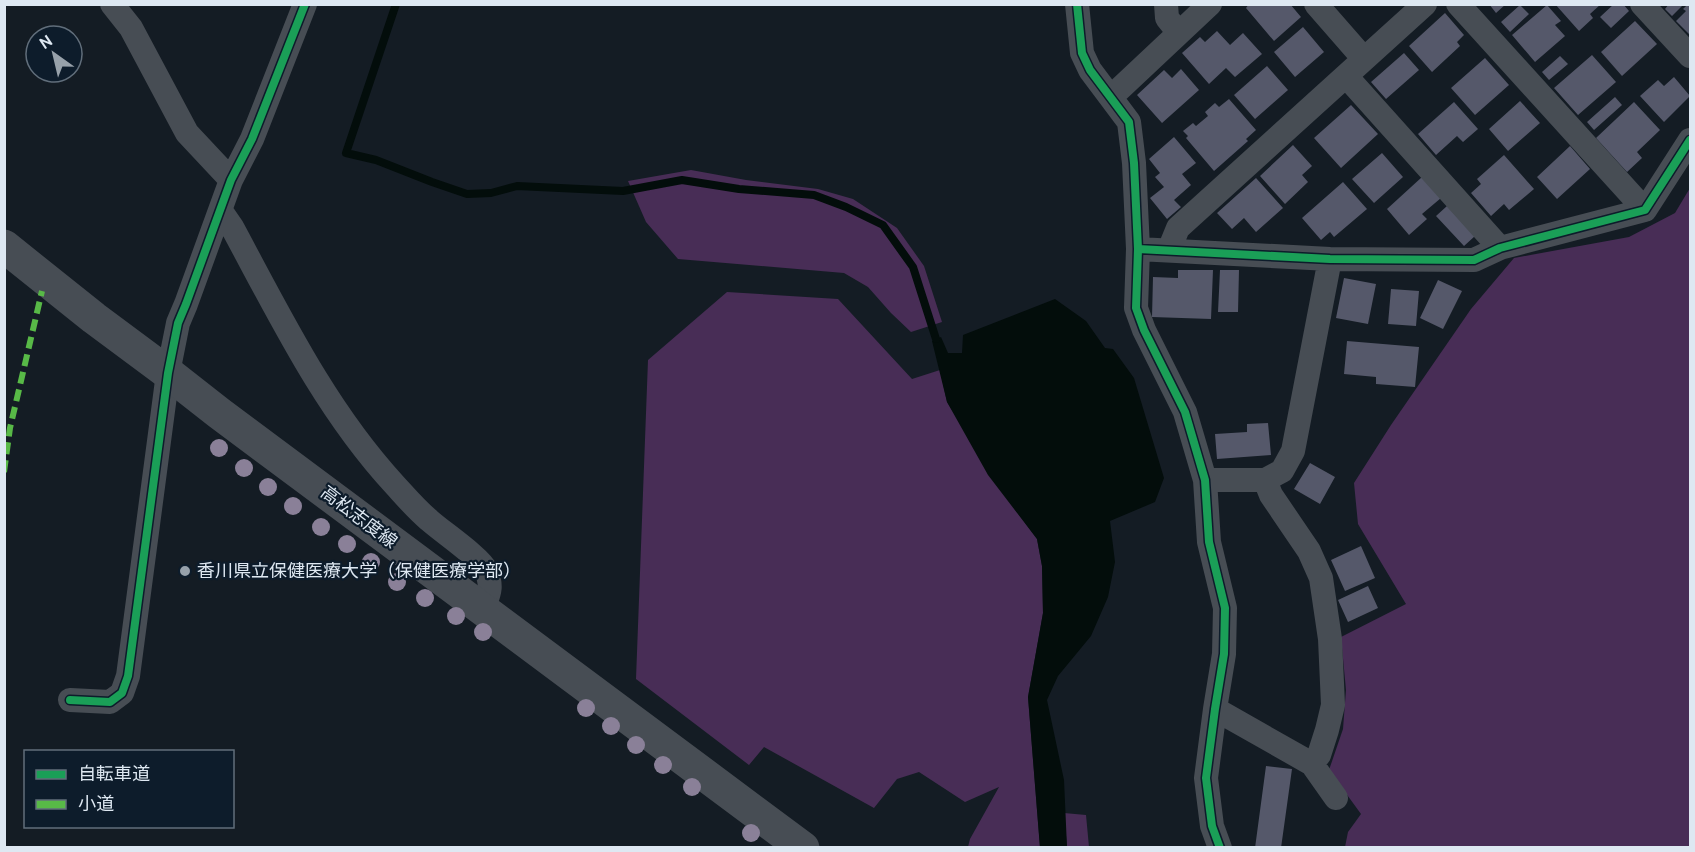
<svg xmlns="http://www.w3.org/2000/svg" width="1695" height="852" font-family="Cabin,'Noto Sans JP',sans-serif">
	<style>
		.green { fill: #482d56 }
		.water { fill: #030d0b }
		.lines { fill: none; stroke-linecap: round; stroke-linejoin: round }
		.stream { stroke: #030d0b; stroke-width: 8 }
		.building { fill: #55586a }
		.street { stroke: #474d54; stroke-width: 24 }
		.secondary { stroke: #474d54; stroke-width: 33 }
		.quiet { stroke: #58b947; stroke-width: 6; stroke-dasharray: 12 6; stroke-linecap: butt }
		.cycleway-casing { stroke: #0d1c2b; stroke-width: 11 }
		.cycleway { stroke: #1a9f57; stroke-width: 8 }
		.tree { fill: #8a8098 }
		.poi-dot { fill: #97a1aa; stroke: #0d1c2b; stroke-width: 2 }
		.labels { text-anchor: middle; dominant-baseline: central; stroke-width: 4.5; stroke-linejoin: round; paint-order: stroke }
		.street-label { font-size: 18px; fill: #dee8f2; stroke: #0d1c2b }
		.poi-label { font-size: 18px; fill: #dee8f2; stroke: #0d1c2b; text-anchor: start }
	</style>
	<rect width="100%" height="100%" fill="#141c24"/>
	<path class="green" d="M691,170L746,180L818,189L853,199L897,228L924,266L942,322L911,332L891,313L868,287L844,273L678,259L646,222L628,181Z
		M1690,188V847H1345L1348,832L1361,814L1329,770L1343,729L1346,690L1341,637L1406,604L1358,524L1354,483L1391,425L1471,309L1514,258L1629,237L1675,213Z
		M727,292L838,299L912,379L940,370L947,402L1014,508L1037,539L1042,566L1043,613L1028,697L1040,847H968L970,839L999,787L965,802L919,772L897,779L874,808L764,747L749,765L636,679L648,360Z
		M1064,813L1086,815L1089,847H1067Z"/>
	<path class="water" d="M1055,299L1086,321L1105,348L1113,349L1134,378L1164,478L1155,502L1110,521L1115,562L1108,597L1091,636L1058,676L1047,700L1064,780L1067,847L1040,848L1028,697L1043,613L1042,566L1037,539L988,475L947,402L932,341L941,337L948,353H962L963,335Z"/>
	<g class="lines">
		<path class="stream" d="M396,4L346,153L376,160L432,182L467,194L491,193L517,186L623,191L682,180L739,189L814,195L846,207L883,225L913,267L936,339"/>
	</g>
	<path class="building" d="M1249,4H1290L1301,17L1274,41L1246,8Z
		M1489,4H1506L1496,13Z
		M1555,4H1601L1590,14L1593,18L1579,31Z
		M1614,4H1623L1629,11L1611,28L1600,17Z
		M1669,4H1684L1672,16L1665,9Z
		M1688,4H1690V35L1676,21L1686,11L1683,9Z
		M1520,5L1529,14L1510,32L1501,22Z
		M1547,5L1561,21L1555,25L1565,36L1535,62L1512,35Z
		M1445,13L1464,35L1457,42L1460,46L1432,72L1409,46Z
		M1635,21L1657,44L1622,76L1601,52Z
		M1303,27L1324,52L1295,77L1274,52Z
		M1217,31L1230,45L1243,33L1262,54L1235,77L1226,68L1209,84L1182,53L1200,37L1205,42Z
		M1404,53L1419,70L1386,99L1371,82Z
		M1592,55L1616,82L1578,115L1554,88Z
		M1560,56L1568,64L1549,80L1542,72Z
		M1485,58L1509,85L1475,115L1451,88Z
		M1267,66L1288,90L1255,119L1234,95Z
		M1181,69L1199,90L1162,123L1137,95L1164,70L1172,78Z
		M1674,77L1690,96L1664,122L1640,96L1658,80L1664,86Z
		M1615,97L1622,105L1594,130L1587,122Z
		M1229,99L1256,130L1246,139L1248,141L1214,171L1186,138L1188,136L1183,131L1193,123L1196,126L1208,116L1205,112L1215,103L1219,107Z
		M1520,101L1540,123L1508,151L1489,129Z
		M1454,102L1478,129L1463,142L1457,136L1436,155L1418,134Z
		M1634,102L1660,130L1637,152L1642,158L1627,172L1596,138Z
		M1351,105L1378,134L1341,168L1314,138Z
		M1174,137L1196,163L1182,174L1191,185L1174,200L1181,207L1167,219L1150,198L1164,187L1155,177L1160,173L1149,159Z
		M1293,145L1312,166L1302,175L1308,182L1285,204L1260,176Z
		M1570,146L1590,169L1557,199L1537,177Z
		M1382,153L1403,177L1374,203L1352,179Z
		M1504,155L1534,189L1509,210L1504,204L1491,216L1471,193L1481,184L1477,179Z
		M1422,177L1441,198L1422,214L1427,219L1409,235L1387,209Z
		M1256,178L1283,208L1256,232L1244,218L1232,229L1217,213Z
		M1343,182L1367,209L1334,237L1330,232L1321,240L1302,218Z
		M1447,206L1475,236L1464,246L1436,216Z
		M1178,270H1213L1211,319L1152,317L1153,277L1178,278Z
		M1220,270H1239L1238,312H1218Z
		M1344,278L1376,284L1368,324L1336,318Z
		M1438,280L1462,291L1443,329L1420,318Z
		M1391,289L1419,291L1416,326L1388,324Z
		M1347,341L1419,347L1415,387L1376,384V377L1344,374Z
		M1268,423L1271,455L1217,459L1215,434L1247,432V424Z
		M1310,463L1335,477L1320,504L1294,489Z
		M1361,546L1375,578L1345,591L1331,560Z
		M1368,586L1378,608L1348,622L1338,600Z
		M1266,766L1292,769L1281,848H1255Z"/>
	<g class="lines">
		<path class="street" d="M112,4L131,28L187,133L231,180
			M1077,4L1082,53L1090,70L1129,122L1134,163L1138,249L1136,308L1144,330L1185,412L1205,480L1209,542L1225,608L1224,654L1215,709L1206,778L1212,826L1220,848
			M1166,4L1167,18L1179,33
			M1316,4L1364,59
			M1458,4L1645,210
			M1642,4L1690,56
			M1346,76L1500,248
			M1111,97L1210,4
			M221,211L232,227C280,316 325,409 394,484C405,496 416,509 429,520C441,531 481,558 486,570C493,588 489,593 483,610
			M1138,249L1330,259L1474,260L1500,248L1645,210L1690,140
			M1169,250L1178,228L1425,4
			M1205,480H1265L1282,471L1293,451L1330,259
			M1265,480L1271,495L1309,551L1321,578L1330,639L1333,705L1327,730L1319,755L1312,764L1336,798
			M70,700L110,702L122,693L128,676L168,373L178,323L186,304L231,180L252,139L305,4
			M1215,709L1312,764"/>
		<path class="secondary" d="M4,246L94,318L168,373L219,413L803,848"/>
		<path class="quiet" d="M4,472L10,428L42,291"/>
		<g class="cycleway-casing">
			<path id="cycleway" d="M1077,4L1082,53L1090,70L1129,122L1134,163L1138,249L1136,308L1144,330L1185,412L1205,480L1209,542L1225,608L1224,654L1215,709L1206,778L1212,826L1220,848
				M1138,249L1330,259L1474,260L1500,248L1645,210L1690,140
				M70,700L110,702L122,693L128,676L168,373L178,323L186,304L231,180L252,139L305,4"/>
		</g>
		<use href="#cycleway" class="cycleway"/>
	</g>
	<g class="tree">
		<circle cx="219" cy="448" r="9"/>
		<circle cx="244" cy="468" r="9"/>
		<circle cx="268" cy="487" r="9"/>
		<circle cx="293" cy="506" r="9"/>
		<circle cx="321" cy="527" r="9"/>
		<circle cx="347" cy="544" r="9"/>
		<circle cx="371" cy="562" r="9"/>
		<circle cx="397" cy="582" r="9"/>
		<circle cx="425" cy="598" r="9"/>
		<circle cx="456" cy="616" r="9"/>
		<circle cx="483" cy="632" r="9"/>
		<circle cx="586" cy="708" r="9"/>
		<circle cx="611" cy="726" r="9"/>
		<circle cx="636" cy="745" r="9"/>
		<circle cx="663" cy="765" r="9"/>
		<circle cx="692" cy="787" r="9"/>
		<circle cx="751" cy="833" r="9"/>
	</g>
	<circle class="poi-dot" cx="185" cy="571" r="6"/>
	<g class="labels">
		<g class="street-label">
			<text transform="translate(359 517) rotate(37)">高松志度線</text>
		</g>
		<g class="poi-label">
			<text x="197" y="571">香川県立保健医療大学（保健医療学部）</text>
		</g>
	</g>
	<rect width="1695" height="852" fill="none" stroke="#dee8f2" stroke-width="12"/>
	<rect x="24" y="750" width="210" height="78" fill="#0d1c2b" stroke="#616e7b" stroke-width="1.5"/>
	<rect x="36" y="770" width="30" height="9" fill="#1a9f57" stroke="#616e7b" stroke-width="1.5"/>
	<text x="78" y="780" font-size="18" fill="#dee8f2">自転車道</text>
	<rect x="36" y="800" width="30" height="9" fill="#58b947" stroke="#616e7b" stroke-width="1.5"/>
	<text x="78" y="810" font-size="18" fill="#dee8f2">小道</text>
	<g transform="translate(54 54) rotate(326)"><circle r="28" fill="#0d1c2b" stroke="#616e7b" stroke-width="1.5"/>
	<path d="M0-4.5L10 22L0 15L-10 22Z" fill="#97a1aa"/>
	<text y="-9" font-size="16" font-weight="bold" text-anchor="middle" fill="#dee8f2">N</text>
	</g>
</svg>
